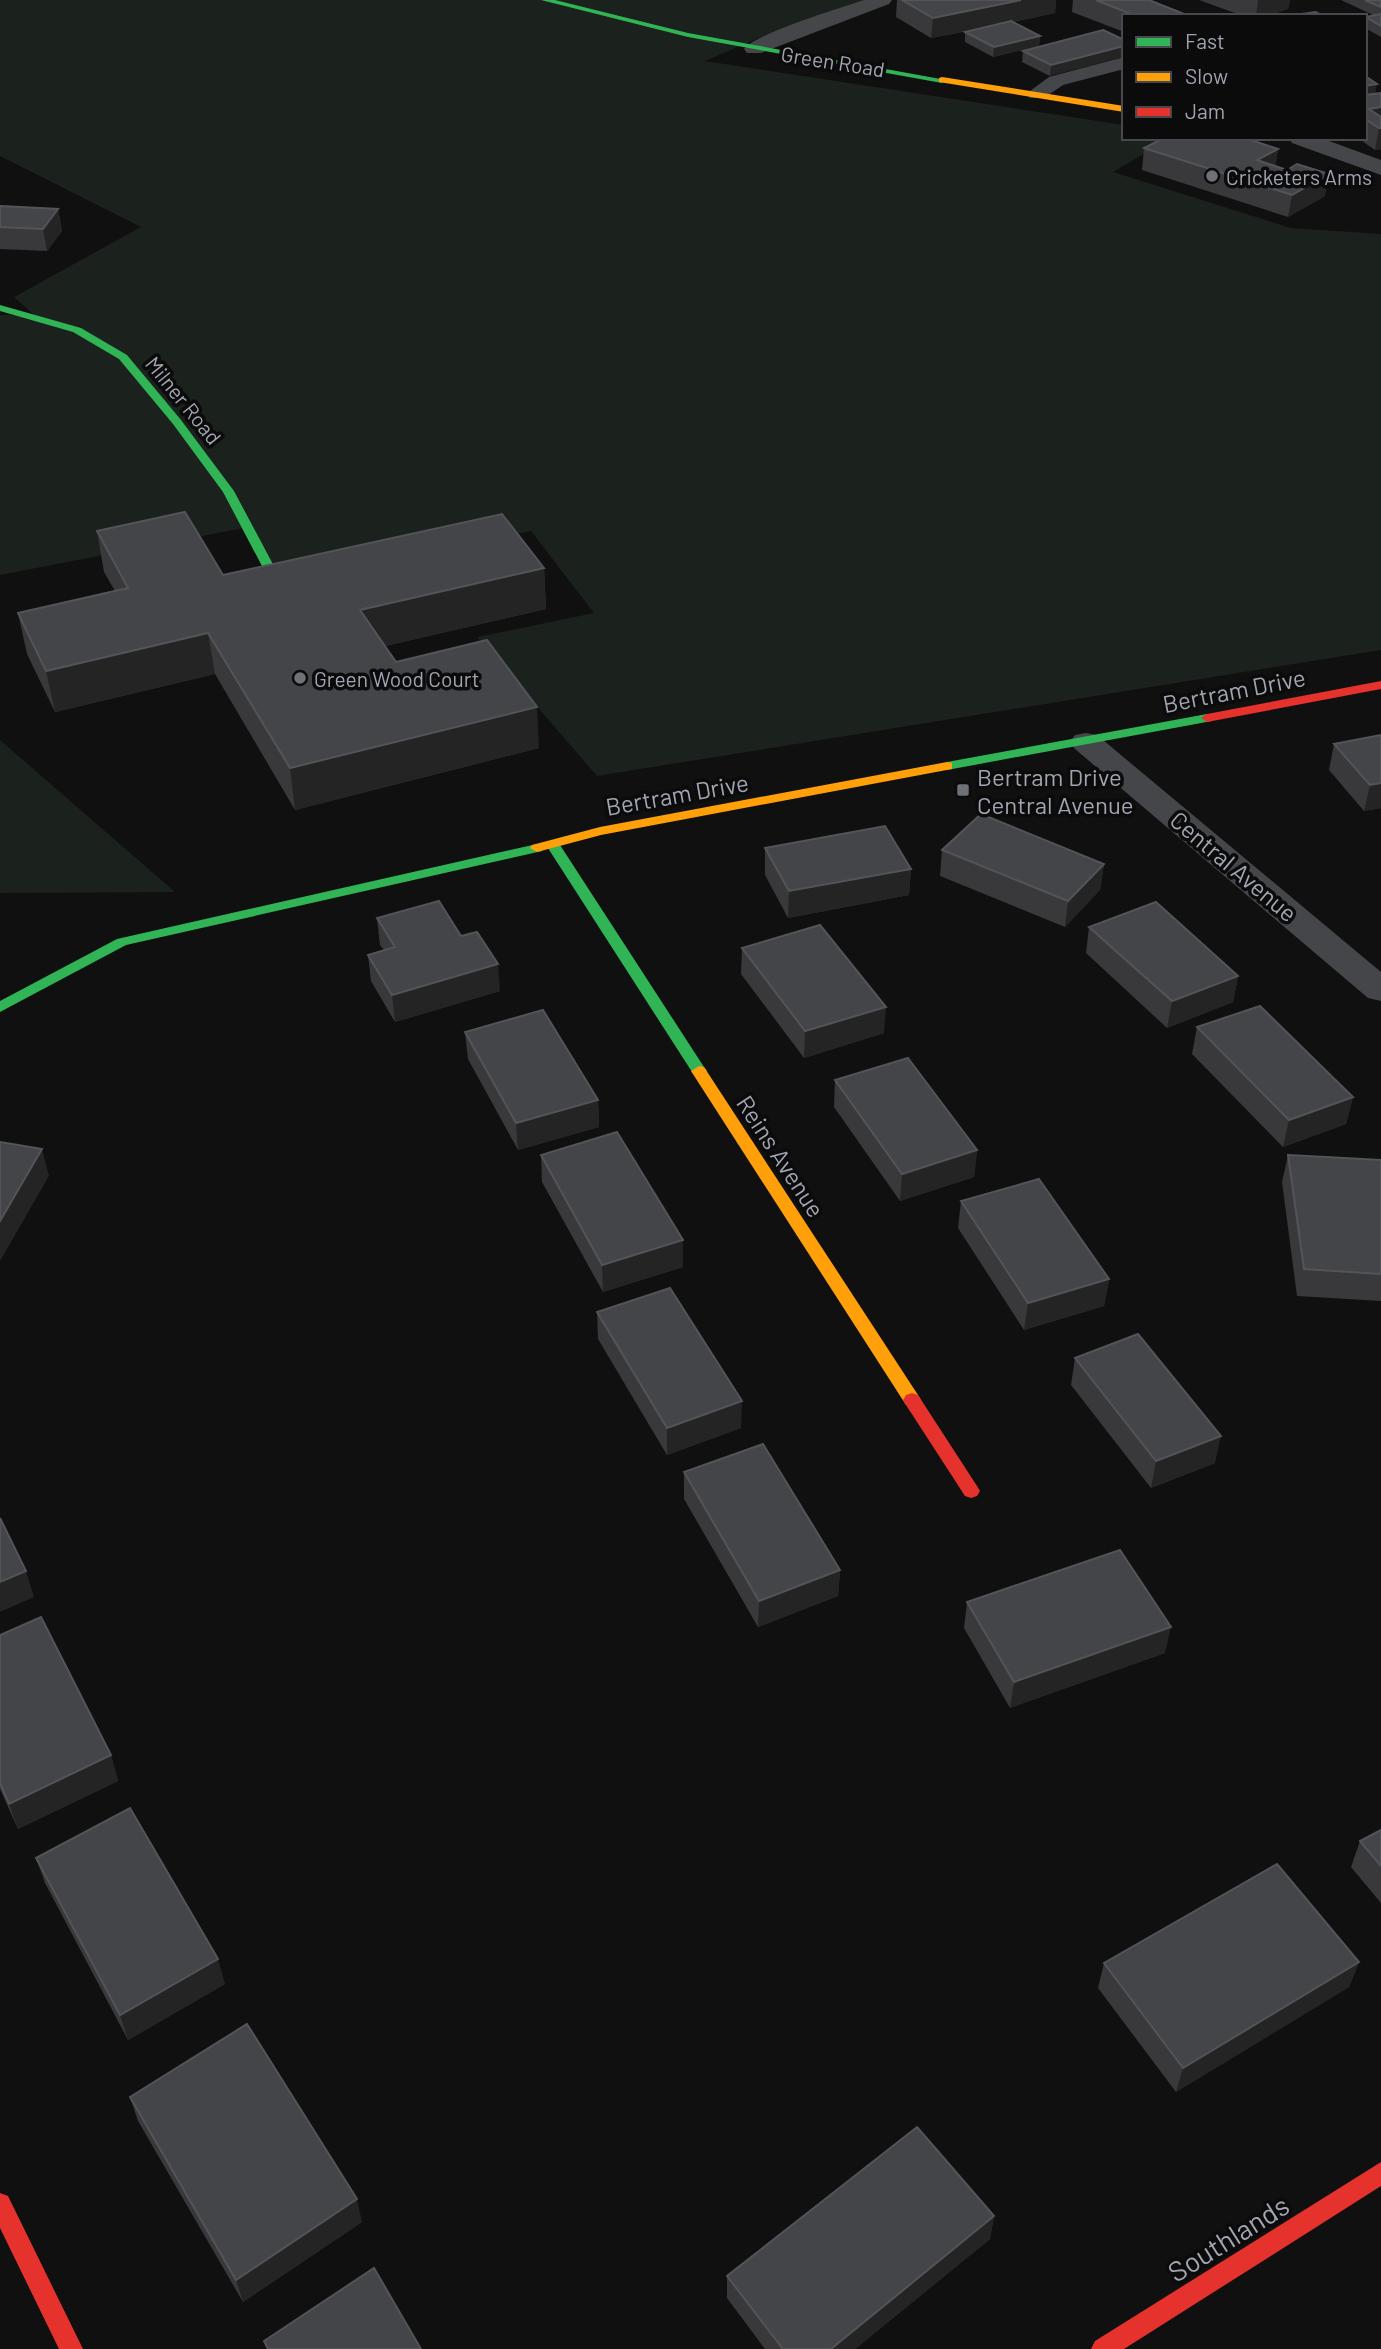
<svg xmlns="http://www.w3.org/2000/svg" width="1381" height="2349" font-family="Barlow,sans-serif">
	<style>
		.green { fill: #1b211c }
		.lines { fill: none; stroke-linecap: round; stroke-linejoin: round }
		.lane { fill: #454649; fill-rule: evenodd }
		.street { fill: #454649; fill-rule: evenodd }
		.fast { fill: #30b455; fill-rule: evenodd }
		.slow { fill: #ff9f0a; fill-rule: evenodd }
		.jam { fill: #e5322d; fill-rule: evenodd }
		.wall { fill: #39393c }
		.shaded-wall { fill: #242425 }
		.building { fill: #444548; stroke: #535459; stroke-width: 2 }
		.poi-dot { fill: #6f7179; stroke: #0b0b0c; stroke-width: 2.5 }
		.labels { text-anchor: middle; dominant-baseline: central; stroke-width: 7; stroke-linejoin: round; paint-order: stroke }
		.far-street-label { font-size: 21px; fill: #a2a5b1; stroke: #0b0b0c }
		.far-poi-label { font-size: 21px; fill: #a2a5b1; stroke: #0b0b0c; text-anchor: start }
		.street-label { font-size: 24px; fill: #a2a5b1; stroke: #0b0b0c }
		.poi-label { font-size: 24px; fill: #a2a5b1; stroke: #0b0b0c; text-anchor: start }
		.near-street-label { font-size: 28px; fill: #a2a5b1; stroke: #0b0b0c }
	</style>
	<rect width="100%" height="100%" fill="#101011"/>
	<path class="green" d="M0,0H865L775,31L705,61L1124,125V138H1171L1113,172L1291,228L1381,234V650L597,776L477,637L594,613L531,531L278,585L249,527L0,575V315H34L14,297L141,227L0,156Z
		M0,740L175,892L0,893Z"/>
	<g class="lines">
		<path class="lane" d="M864,0H892L889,4L761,53H747L744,49C756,33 841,8 864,0Z"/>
		<path class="street" d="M1124,57V69L1063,85L1044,98H1030L1026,94L1049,77Z
			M1289,138H1321L1381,160V175L1292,143Z
			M1086,733L1097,735L1381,972V1001L1368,998L1075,749L1070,742L1075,735Z"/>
		<path class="fast" d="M541,0H555L688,33L946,80L942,83L688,37Z
			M0,305L81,328L127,355L181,420L234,491L284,585L282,588L278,589L272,585L223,492L173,424L119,359L73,332L0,311Z
			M1207,714L1212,715V721L947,770L940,766L947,762Z
			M553,841L560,845L704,1067L707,1071L704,1075H694L546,845Z
			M537,844L544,848L542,851L126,945L0,1012V1001L117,939Z"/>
		<path class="slow" d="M942,77L1124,106V112L939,82V78Z
			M947,762L952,763V769L601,835L537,852L530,848L532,845L600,827Z
			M699,1066L704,1067L918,1395L921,1400L918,1405H906L691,1071Z"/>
		<path class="jam" d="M1381,681V689L1207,722L1201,718L1207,714Z
			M912,1393L918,1395L977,1486L980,1491L977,1496L971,1498L965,1496L906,1405L903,1400L906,1395Z
			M1381,2162V2186L1124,2349H1091L1095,2341Z
			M0,2193L8,2196L83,2349H59L0,2228Z"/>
	</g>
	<path class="wall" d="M897,0H1056L1055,13L1012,22L1040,36L1039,46L993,57L965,42V32L978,29L931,38L896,17Z
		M1073,0H1149L1189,16H1124V32L1072,12Z
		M1199,0H1290L1288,9L1268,16H1243Z
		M1341,0H1381V37L1365,28L1366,17L1373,15Z
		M1124,40L1050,76L1022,62L1023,51Z
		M1365,76L1376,94L1381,149L1375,150L1358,138H1365Z
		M1144,148L1278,149L1275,166L1325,196L1288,217L1142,170Z
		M0,206L58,209L62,231L47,251L0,249Z
		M97,531L223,575L544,568L546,609L385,646L396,662L539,748L295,810L215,674L55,712L27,654L18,613L115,591L104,572Z
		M1381,735V808L1364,811L1329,770L1334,744Z
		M765,848L911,869L909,895L788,918L765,875Z
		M942,850L1104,864L1100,890L1065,927L940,876Z
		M377,918L461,936L500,991L395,1022L371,981L368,955L384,950L380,945Z
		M1089,927L1238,976L1233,1002L1167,1028L1086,953Z
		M742,948L884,1033L804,1058L741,974Z
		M1197,1027L1353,1097L1346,1124L1283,1147L1192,1054Z
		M465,1032L598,1100L599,1127L518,1150L468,1059Z
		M835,1080L977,1150L974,1177L900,1201L834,1107Z
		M541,1155L683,1240V1267L603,1292L542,1182Z
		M1288,1155L1381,1160V1301L1297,1296L1282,1182Z
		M961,1201L1109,1279L1104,1306L1024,1330L958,1228Z
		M597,1312L741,1428L667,1455L598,1339Z
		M1075,1358L1215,1463L1151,1488L1071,1385Z
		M684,1472L840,1570L838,1596L758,1627L684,1499Z
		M967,1602L1165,1653L1010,1708L964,1628Z
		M0,1635L111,1755L118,1781L18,1829L0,1789Z
		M1381,1830V1903L1351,1867L1360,1841Z
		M36,1858L225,1984L128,2040L45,1883Z
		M1359,1962L1349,1987L1176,2092L1098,1988L1104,1963Z
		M130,2097L362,2222L243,2302L138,2121Z
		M994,2216L990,2239L855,2349H765L727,2298V2276Z"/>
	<path class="shaded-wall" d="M1021,0H1056L1055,13L931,38L933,18Z
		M1258,0H1290L1288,9L1268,16H1256Z
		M1040,36L1039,46L993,57L994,47Z
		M1124,46V57L1050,76L1051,65Z
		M1377,84L1373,105L1365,107V86Z
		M1381,107V128L1369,109Z
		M1379,128H1381V149L1375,150Z
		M1278,149L1275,170L1257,160Z
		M1329,174L1325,196L1288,217L1292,195Z
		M58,209L62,231L47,251L43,229Z
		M544,568L546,609L364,651L360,610Z
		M208,633L215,674L55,712L46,671Z
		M537,707L539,748L295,810L290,768Z
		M1381,783V808L1364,811L1370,785Z
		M1104,864L1100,890L1065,927L1068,901Z
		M911,869L909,895L788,918L789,891Z
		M498,964L500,991L395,1022L392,995Z
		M1238,976L1233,1002L1167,1028L1172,1001Z
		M886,1007L884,1033L804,1058L805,1031Z
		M1353,1097L1346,1124L1283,1147L1289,1120Z
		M598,1100L599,1127L518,1150L516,1123Z
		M42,1149L49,1176L0,1261V1221Z
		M977,1150L974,1177L900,1201L902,1174Z
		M683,1240V1267L603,1292L602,1265Z
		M1109,1279L1104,1306L1024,1330L1028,1303Z
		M742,1401L741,1428L667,1455V1428Z
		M1221,1436L1215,1463L1151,1488L1156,1461Z
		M840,1570L838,1596L758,1627L759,1601Z
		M26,1571L34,1597L0,1612V1582Z
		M1171,1627L1165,1653L1010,1708L1014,1682Z
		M111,1755L118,1781L18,1829L9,1804Z
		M218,1959L225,1984L128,2040L120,2015Z
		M1359,1962L1349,1987L1176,2092L1183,2068Z
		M357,2199L362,2222L243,2302L236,2280Z
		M994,2216L990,2239L855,2349H831Z"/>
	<path class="building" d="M902,0H1021L933,18Z
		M1096,0H1149L1189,16H1136Z
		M1365,0H1381V7Z
		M1316,12L1323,16H1287Z
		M1381,14V26L1366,17Z
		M1011,21L1040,36L994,47L965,32Z
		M1103,30L1124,40V46L1051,65L1023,51Z
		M1365,76L1377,84L1365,86Z
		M1381,93V107L1369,109L1381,117V128H1379L1365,119V95Z
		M1164,138H1245L1278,149L1257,160L1287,170L1297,164L1329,174L1292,195L1144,148Z
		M0,206L58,209L43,229L0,227Z
		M185,512L223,575L502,514L544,568L360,610L396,662L487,640L537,707L290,768L208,633L46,671L18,613L128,588L97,531Z
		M1381,735V783L1370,785L1334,744Z
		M981,814L1104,864L1068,901L942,850Z
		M885,826L911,869L789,891L765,848Z
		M439,901L461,936L477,932L498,964L392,995L368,955L395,947L377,918Z
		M1156,902L1238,976L1172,1001L1089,927Z
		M820,925L886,1007L805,1031L742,948Z
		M1260,1006L1353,1097L1289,1120L1197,1027Z
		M543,1010L598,1100L516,1123L465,1032Z
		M908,1058L977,1150L902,1174L835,1080Z
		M617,1132L683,1240L602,1265L541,1155Z
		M0,1142L42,1149L0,1221Z
		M1288,1155L1381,1160V1274L1304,1269Z
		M1039,1179L1109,1279L1028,1303L961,1201Z
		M670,1288L742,1401L667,1428L597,1312Z
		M1138,1334L1221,1436L1156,1461L1075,1358Z
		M763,1444L840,1570L759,1601L684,1472Z
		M0,1518L26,1571L0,1582Z
		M1120,1550L1171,1627L1014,1682L967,1602Z
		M41,1617L111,1755L9,1804L0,1783V1635Z
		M130,1808L218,1959L120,2015L36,1858Z
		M1381,1830V1866L1360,1841Z
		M1277,1864L1359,1962L1183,2068L1104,1963Z
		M247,2024L357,2199L236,2280L130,2097Z
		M917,2127L994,2216L831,2349H783L727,2276Z
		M374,2268L421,2349H268L264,2341Z"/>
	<g class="poi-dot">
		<circle cx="1212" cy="176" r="7"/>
		<circle cx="300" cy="678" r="7"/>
		<rect x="956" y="783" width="14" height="14" rx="3.5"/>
	</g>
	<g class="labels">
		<g class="far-street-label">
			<text transform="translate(833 61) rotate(9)">Green Road</text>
			<text transform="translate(184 400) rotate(51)">Milner Road</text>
		</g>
		<g class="far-poi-label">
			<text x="1226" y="176">Cricketers Arms</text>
			<text x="314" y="678">Green Wood Court</text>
		</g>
		<g class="street-label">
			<text transform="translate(1234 690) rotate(-11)">Bertram Drive</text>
			<text transform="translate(677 794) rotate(-10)">Bertram Drive</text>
			<text transform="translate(1234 866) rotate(40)">Central Avenue</text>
			<text transform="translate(781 1156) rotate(57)">Reins Avenue</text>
		</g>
		<g class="poi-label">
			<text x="977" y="776">Bertram Drive<tspan x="977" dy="28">Central Avenue</tspan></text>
		</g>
		<g class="near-street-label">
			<text transform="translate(1228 2238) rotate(-32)">Southlands</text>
		</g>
	</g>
	<rect x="1122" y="14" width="245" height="126" fill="#0b0b0c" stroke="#47494e" stroke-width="2"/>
	<rect x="1136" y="37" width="35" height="10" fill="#30b455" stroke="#47494e" stroke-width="2"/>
	<text x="1185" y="49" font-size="21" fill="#a2a5b1">Fast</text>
	<rect x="1136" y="72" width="35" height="10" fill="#ff9f0a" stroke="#47494e" stroke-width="2"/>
	<text x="1185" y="84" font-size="21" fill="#a2a5b1">Slow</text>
	<rect x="1136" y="107" width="35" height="10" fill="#e5322d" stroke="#47494e" stroke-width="2"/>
	<text x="1185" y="119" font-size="21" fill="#a2a5b1">Jam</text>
</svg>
